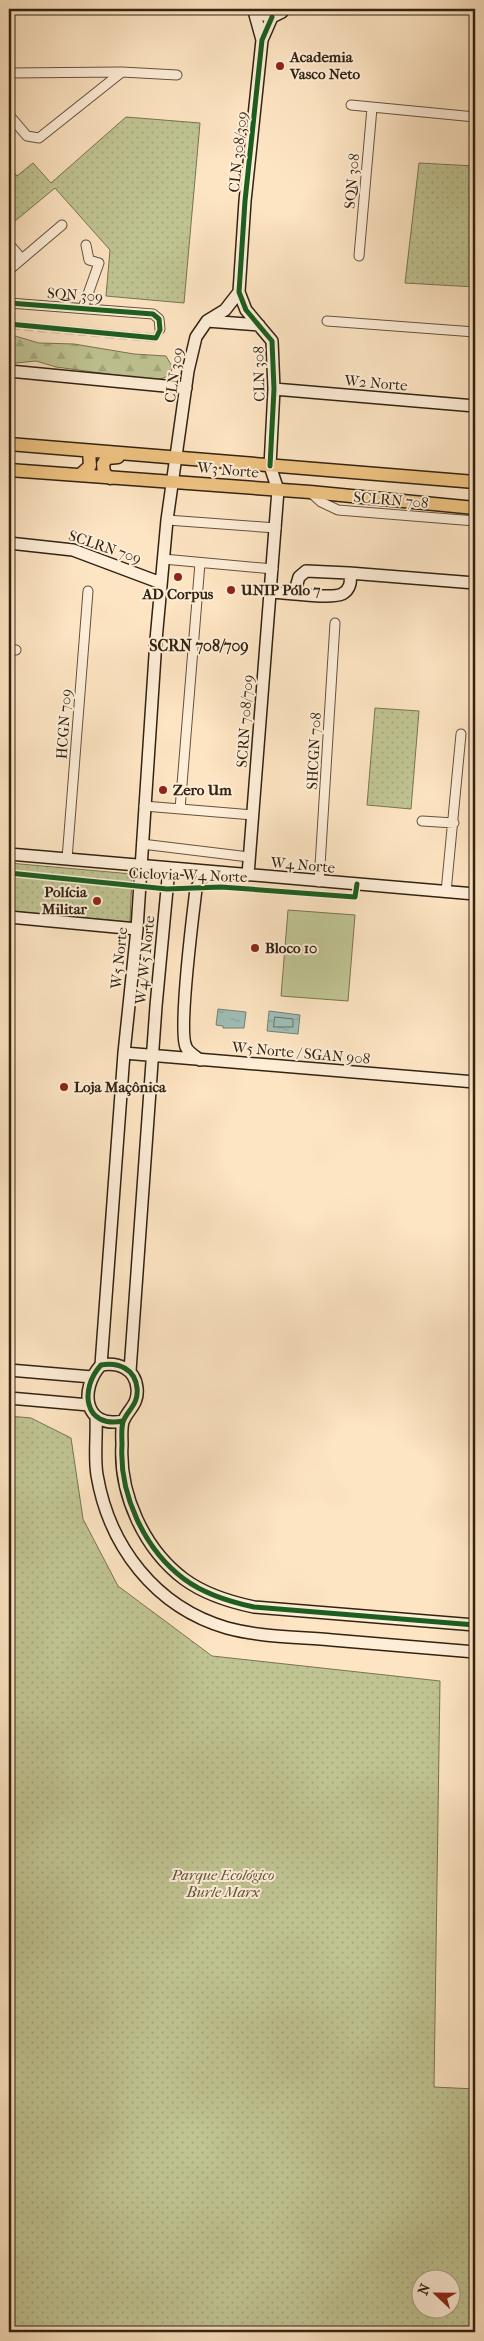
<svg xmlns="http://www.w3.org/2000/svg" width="484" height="2341" font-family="'IM FELL French Canon',serif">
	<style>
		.grass { fill: url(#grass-dots); stroke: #797452; fill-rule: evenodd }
		.forest { fill: url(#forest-firs); stroke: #797452 }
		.garden { fill: #c0c493; stroke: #797452 }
		.water { fill: url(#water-ripples); stroke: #738075 }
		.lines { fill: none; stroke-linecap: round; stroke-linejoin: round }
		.shore { stroke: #687064; stroke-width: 1 }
		.street-tunnel { stroke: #d4bd9f; stroke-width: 9; stroke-dasharray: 9 4.5; stroke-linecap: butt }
		.street-casing { stroke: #65533e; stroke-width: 11 }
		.secondary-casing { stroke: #322312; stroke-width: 14 }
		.primary-casing { stroke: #322312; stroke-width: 15 }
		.street { stroke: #feedd7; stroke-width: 9 }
		.secondary { stroke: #feedd7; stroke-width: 11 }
		.primary { stroke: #eec281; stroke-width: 12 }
		.cycleway-casing { stroke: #feedd7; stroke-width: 8 }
		.cycleway { stroke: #1b5e20; stroke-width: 5 }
		.poi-dot { fill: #8f2418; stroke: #feedd7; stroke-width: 2 }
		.labels { text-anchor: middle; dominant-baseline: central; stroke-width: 4; stroke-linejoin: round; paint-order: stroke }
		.poi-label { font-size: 15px; font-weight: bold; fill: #322312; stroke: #feedd7; text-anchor: start }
		.street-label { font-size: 15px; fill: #322312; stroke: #feedd7 }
		.park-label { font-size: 15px; font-style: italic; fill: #5d5339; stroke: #feedd7 }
		.neighbourhood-label { font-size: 16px; font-weight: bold; fill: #322312; stroke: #feedd7 }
	</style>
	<defs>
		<pattern id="grass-dots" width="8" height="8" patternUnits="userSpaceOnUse" patternTransform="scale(1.25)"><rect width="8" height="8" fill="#c0c493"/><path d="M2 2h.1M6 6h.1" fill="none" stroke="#a5a87e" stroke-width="1.8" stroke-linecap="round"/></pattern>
		<pattern id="forest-firs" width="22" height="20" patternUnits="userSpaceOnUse" patternTransform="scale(1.25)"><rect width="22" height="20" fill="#c0c493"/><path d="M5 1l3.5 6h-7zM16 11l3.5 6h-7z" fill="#a5a87e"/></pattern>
		<pattern id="water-ripples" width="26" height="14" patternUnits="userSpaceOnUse" patternTransform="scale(1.25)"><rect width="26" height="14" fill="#9fbeb7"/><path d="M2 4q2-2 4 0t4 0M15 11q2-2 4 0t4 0" fill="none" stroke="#89a39c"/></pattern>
	</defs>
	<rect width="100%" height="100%" fill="#fde4c2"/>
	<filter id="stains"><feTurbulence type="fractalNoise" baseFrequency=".004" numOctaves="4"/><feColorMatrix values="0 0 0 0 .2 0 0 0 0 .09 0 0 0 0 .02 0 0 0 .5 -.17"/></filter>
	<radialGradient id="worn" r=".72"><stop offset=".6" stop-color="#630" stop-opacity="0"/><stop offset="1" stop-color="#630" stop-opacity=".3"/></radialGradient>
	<path class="grass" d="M126,117L200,123L184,303L106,296L110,250L55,188L9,226V166L17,176L33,163L51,183Z
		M419,163L475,166V287L405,283Z
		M375,708L419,711L411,809L367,805Z
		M9,863L132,874L130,922L9,911Z
		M9,1416L31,1418L71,1438L83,1519L118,1586L212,1656L440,1681L434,2087L475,2089V2332H9ZM422,2278H452V2308H422Z"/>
	<path class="forest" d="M9,331L15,336L39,343L74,344L134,354L166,356L173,368C168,377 164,379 154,380L56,367L36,361L16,363L9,359Z"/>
	<path class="garden" d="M288,910L355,915L348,1001L281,996Z"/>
	<path class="water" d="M218,1009L246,1012L244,1028H223V1026L216,1025Z
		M269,1011L300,1015L298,1034L267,1031Z"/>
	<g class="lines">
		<path class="shore" d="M275,1017L293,1019V1027H274Z"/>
		<path class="street-tunnel" d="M11,325L156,338L160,329"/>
		<g class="street-casing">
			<path id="street" d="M9,73L122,72
				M351,105L475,117
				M9,115L27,136L39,138L122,72L177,75
				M9,244L22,259
				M359,256L372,108
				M9,270L62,225
				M9,303L153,314L159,319L160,329
				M83,308L99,263L89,260L86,245
				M327,321L475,332
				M9,324L11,325
				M310,492L321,502L338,510L475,521
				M167,520L276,528
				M163,559L273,569
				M9,649L16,650
				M144,806L253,815
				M180,809L200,563
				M422,821L454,823
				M142,844L249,857
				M67,859L88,591
				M319,882L335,623
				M446,892L461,734"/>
		</g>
		<g class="secondary-casing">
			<path id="secondary" d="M251,9L259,14L272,17L282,12L284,9
				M254,11L262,40
				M207,321L259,325
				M9,371L186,388
				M274,389L475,406
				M9,543L73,550L161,583
				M349,573L475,583
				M271,592C284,593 333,599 342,594C350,590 352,581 349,573L306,571L299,577L294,594
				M9,854L475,894
				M248,875L278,490L270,466L274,389L272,341L246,310L239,292L245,201L262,40L272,17
				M9,917L137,929
				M124,1053L475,1082
				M200,1060C195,1056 188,1052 186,1047C178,1031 193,914 196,889L203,876L213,872
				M101,1365L124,1053L137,929L156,640L167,520L188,371L196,337L207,321L225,310L239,292
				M9,1370L92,1377
				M130,1371L156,1006L169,868
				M9,1398L89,1405
				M96,1418C97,1436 94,1457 97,1475C109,1546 155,1607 227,1628C260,1637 297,1637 332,1640C380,1644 427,1648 475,1652
				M123,1421C84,1429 79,1389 101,1365C119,1362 135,1369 137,1388C139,1405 127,1410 123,1422C121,1429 122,1438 122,1445C119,1494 144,1549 184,1579C203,1593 230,1602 254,1607L475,1625"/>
		</g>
		<g class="primary-casing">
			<path id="primary" d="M9,444L475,482
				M9,470L310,492L475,508
				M80,475L90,466L89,451
				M110,478L104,473L103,464L107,458L118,457"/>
		</g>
		<use href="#street" class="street"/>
		<use href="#secondary" class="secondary"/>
		<use href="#primary" class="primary"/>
		<g class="cycleway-casing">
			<path id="cycleway" d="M9,303L153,314L159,319L160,330L156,338L9,324
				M270,466L274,389L272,341L246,310L239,292L245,201L262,40L272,17
				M9,873L167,889L221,887L355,897L357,884
				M123,1421C84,1429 79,1389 101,1365C119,1362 135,1369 137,1388C139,1405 127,1410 123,1422C121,1429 122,1438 122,1445C119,1494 144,1549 184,1579C203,1593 230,1602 254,1607L475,1625"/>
		</g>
		<use href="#cycleway" class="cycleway"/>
	</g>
	<g class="poi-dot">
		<circle cx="280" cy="66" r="5"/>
		<circle cx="178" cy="577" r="5"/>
		<circle cx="231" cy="590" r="5"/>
		<circle cx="163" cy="790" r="5"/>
		<circle cx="97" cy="901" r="5"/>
		<circle cx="255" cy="948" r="5"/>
		<circle cx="64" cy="1087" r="5"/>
	</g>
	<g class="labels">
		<g class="poi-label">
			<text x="290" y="57">Academia<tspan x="290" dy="17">Vasco Neto</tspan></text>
			<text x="241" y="590">UNIP Pólo 7</text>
			<text x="178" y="594" text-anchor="middle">AD Corpus</text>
			<text x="173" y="790">Zero Um</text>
			<text x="87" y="892" text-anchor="end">Polícia<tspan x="87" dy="17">Militar</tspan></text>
			<text x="265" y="948">Bloco 10</text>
			<text x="74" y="1087">Loja Maçônica</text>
		</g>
		<g class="street-label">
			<text transform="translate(238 152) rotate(-84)">CLN 308/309</text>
			<text transform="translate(352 181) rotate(-85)">SQN 308</text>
			<text transform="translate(75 295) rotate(4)">SQN 309</text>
			<text transform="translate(259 374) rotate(-91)">CLN 308</text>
			<text transform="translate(174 375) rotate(-81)">CLN 309</text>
			<text transform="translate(376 383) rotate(5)">W2 Norte</text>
			<text transform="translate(228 470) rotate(5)">W3 Norte</text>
			<text transform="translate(391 500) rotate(5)">SCLRN 708</text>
			<text transform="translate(105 547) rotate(19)">SCLRN 709</text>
			<text transform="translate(245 721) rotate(-86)">SCRN 708/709</text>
			<text transform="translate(64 724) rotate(-86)">HCGN 709</text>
			<text transform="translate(314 751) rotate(-87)">SHCGN 708</text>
			<text transform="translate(303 865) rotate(5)">W4 Norte</text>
			<text transform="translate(188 875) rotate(2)">Ciclovia W4 Norte</text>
			<text transform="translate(119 958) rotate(-84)">W5 Norte</text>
			<text transform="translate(145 960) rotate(-84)">W4/W5 Norte</text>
			<text transform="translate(301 1053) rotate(5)">W5 Norte / SGAN 908</text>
		</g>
		<g class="park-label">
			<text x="223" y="1875">Parque Ecológico<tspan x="223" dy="17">Burle Marx</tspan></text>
		</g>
		<g class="neighbourhood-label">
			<text x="199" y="645">SCRN 708/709</text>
		</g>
	</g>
	<rect width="484" height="2341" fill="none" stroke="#fde4c2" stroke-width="30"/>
	<rect x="10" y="10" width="464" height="2321" fill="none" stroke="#322312" stroke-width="2.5"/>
	<rect x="15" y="15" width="454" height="2311" fill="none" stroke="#322312"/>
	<g transform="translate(436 2294) rotate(292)"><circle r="24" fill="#feedd7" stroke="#ac9c88"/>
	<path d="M0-4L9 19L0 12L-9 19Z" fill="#8f2418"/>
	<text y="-8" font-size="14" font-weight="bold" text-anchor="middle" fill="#322312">N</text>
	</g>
	<rect width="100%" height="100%" filter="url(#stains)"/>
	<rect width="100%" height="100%" fill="url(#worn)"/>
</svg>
